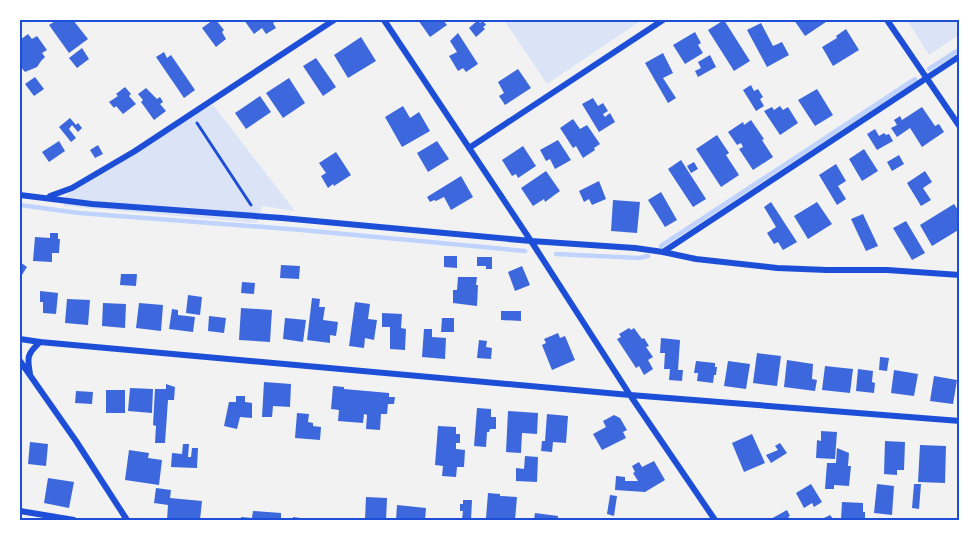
<svg xmlns="http://www.w3.org/2000/svg" width="979" height="540" font-family="'IBM Plex Sans',sans-serif">
	<style>
		.green { fill: #dbe4f7 }
		.lines { fill: none; stroke-linecap: round; stroke-linejoin: round }
		.stream { stroke: #bfd3fe; stroke-width: 4.5 }
		.building { fill: #3d67dc }
		.path { stroke: #1d4ed8; stroke-width: 3 }
		.minor { stroke: #1d4ed8; stroke-width: 6 }
		.neatline { fill: none; stroke: #1d4ed8; stroke-width: 2 }
	</style>
	<rect width="100%" height="100%" fill="#f2f2f2"/>
	<path class="green" d="M504,20H642L547,84Z
		M907,20H959V35L929,55Z
		M213,105L295,211L262,206L257,223L64,206L65,196L191,114Z"/>
	<g class="lines">
		<path class="stream" d="M929,69L960,49
			M20,205L79,213L302,230L525,251
			M661,246L915,79
			M556,254L639,258L648,256"/>
	</g>
	<path class="building" d="M57,20H73L88,39L69,53L49,25Z
		M213,20H216L224,30L222,32L226,39L216,47L202,28Z
		M244,20H278L273,23L276,28L266,34L262,28L254,34Z
		M418,20H443L447,25L430,37Z
		M478,20L480,23L483,21L486,25L483,27L485,29L476,37L469,28Z
		M724,20L750,61L734,71L708,30Z
		M794,20H829L805,36Z
		M761,23L773,46L782,42L789,55L767,67L747,30Z
		M846,29L859,50L833,66L822,47L837,38L836,36Z
		M695,32L701,43L698,45L703,53L685,64L673,45Z
		M458,33L478,64L466,72L463,68L458,71L449,56L457,52L450,41Z
		M28,34L32,39L37,36L47,50L42,53L45,57L41,61L37,67L25,72L20,66V40Z
		M361,37L376,61L348,78L334,55Z
		M82,48L89,59L77,68L69,58Z
		M164,52L167,58L171,55L195,90L184,98L156,57Z
		M663,53L673,73L663,78L676,98L668,103L645,63Z
		M710,55L716,67L698,77L695,71L701,68L698,62Z
		M316,58L336,87L323,96L303,66Z
		M518,69L531,88L505,105L499,96L504,93L498,82Z
		M35,77L44,89L34,96L25,84Z
		M289,78L305,103L283,118L266,93Z
		M751,85L754,91L758,89L763,97L760,99L764,106L756,111L743,90Z
		M125,87L131,94L129,96L136,104L123,114L116,106L114,108L109,102L118,96L116,94Z
		M146,88L157,99L160,97L163,102L160,104L166,111L154,120L141,102L143,100L138,94Z
		M817,89L833,115L815,126L798,100Z
		M260,96L271,112L246,129L235,113Z
		M593,98L598,106L603,103L608,111L603,114L605,117L610,113L615,122L599,132L582,104Z
		M403,106L410,118L419,112L430,131L402,147L385,117Z
		M780,106L783,110L788,107L798,123L780,135L764,111L772,107L774,110Z
		M922,107L935,126L939,124L944,132L922,147L910,128L897,137L891,128L897,125L894,120L900,116L902,120Z
		M70,118L76,125L78,123L82,128L78,132L72,125L69,129L76,138L71,142L59,127Z
		M573,119L580,129L587,125L600,144L594,148L595,150L583,158L576,146L573,148L560,128Z
		M751,120L764,139L762,140L773,157L753,170L739,149L743,147L741,143L737,145L728,132L743,122L744,125Z
		M875,129L879,136L884,133L886,135L889,134L893,141L877,150L867,134Z
		M717,135L729,153L726,155L739,175L721,187L696,149Z
		M558,140L571,160L555,169L550,159L546,161L540,150Z
		M59,141L65,151L49,162L42,152Z
		M437,141L449,159L428,172L417,153Z
		M98,145L103,154L95,158L90,150Z
		M523,146L536,166L518,178L516,174L512,176L502,160Z
		M864,149L878,171L862,181L849,159Z
		M336,152L351,175L334,186L333,184L328,188L321,176L326,173L319,163Z
		M899,155L904,164L892,171L887,162Z
		M681,160L706,199L693,207L668,169Z
		M694,162L698,169L691,173L687,166Z
		M836,164L846,181L838,186L846,199L837,205L819,175Z
		M546,171L560,191L545,202L544,199L533,206L521,188Z
		M925,171L932,182L923,188L931,200L921,206L907,183Z
		M461,176L473,197L451,210L444,197L436,201L434,200L430,202L427,197Z
		M599,181L606,199L592,205L589,199L584,202L579,191Z
		M661,192L677,220L665,227L648,200Z
		M613,200L640,202L637,233L611,231Z
		M771,202L797,242L783,250L778,242L774,244L767,233L776,227L764,207Z
		M817,202L832,224L808,239L794,216Z
		M954,204L960,213V229L932,246L920,225Z
		M863,214L878,246L866,251L851,219Z
		M906,221L925,253L912,260L893,228Z
		M50,233H58V239H60L59,253H52V262L33,261L35,237L50,238Z
		M444,256H457V268L444,267Z
		M477,257H492V269H486V266H477Z
		M20,262L27,267L20,278Z
		M281,265L300,266L299,279L280,278Z
		M522,266L530,285L515,291L508,272Z
		M121,274H137L136,286L120,285Z
		M458,277H477L476,285H478L477,306L453,303V290H457Z
		M242,282L255,283L254,294L241,293Z
		M40,291L58,293L56,314L43,313V302H40Z
		M188,295L202,297L200,315L186,313Z
		M312,298L320,299L319,307H325L323,320L338,322L336,336L330,335V343L307,340Z
		M67,299L90,300L88,325L65,323Z
		M355,302L370,304L368,319L377,320L374,340L365,338L364,348L349,346Z
		M103,303L126,304L125,328L102,326Z
		M139,303L163,305L161,331L136,328Z
		M241,308L272,310L270,342L239,340Z
		M172,309L178,310V315L195,317L193,332L169,329Z
		M501,311H521V321L501,320Z
		M382,313L402,314L401,328L406,329L405,350L390,349V327H382Z
		M209,316L226,318L224,333L208,331Z
		M285,318L306,320L303,342L283,339Z
		M442,318H454V332H441Z
		M629,328L631,330L634,328L642,339L644,338L649,346L646,347L653,357L648,360L653,369L644,375L639,366L636,368L617,339L621,337L619,334Z
		M424,329H432V337L446,338L445,359L422,357Z
		M558,333L560,338L565,336L575,360L552,370L542,345L546,343L544,339Z
		M661,338L680,340L678,370H683L682,381L669,380L670,369H664L665,353H660Z
		M479,340L487,341L486,347L492,348L491,359L477,358Z
		M757,353L781,356L777,386L753,383Z
		M880,357L889,358L887,371L879,370Z
		M787,360L813,364L812,379L817,380L815,391L784,387Z
		M696,361L715,363V367H717L716,375H714L713,383L697,381L698,373H694Z
		M728,361L750,364L746,389L724,386Z
		M825,366L853,369L850,393L822,390Z
		M858,369L873,371L872,382L875,383L874,393L856,391Z
		M894,370L918,374L914,396L891,393Z
		M934,376L957,380L953,404L930,401Z
		M264,382L291,384L290,407L273,406L272,417H262Z
		M166,384L175,387L174,400H168L165,443H155L156,426L153,425L155,389H166Z
		M333,386L344,387V389L389,393V397H395L394,404H388L387,414H381L380,430L366,429L367,415L364,414L363,423L338,421L339,410L331,409Z
		M130,388L153,389L152,413L128,411Z
		M106,390H125V413H106Z
		M76,391L93,392L92,404L75,403Z
		M236,396H245V402L252,403V418L240,417L237,429L224,426L229,402H236Z
		M477,408L491,409V417H496V429H490L489,432H487L486,447L474,446Z
		M508,411L538,413L537,434L522,433L521,453L506,452Z
		M297,413L309,414L308,422L313,423V426L321,427L320,440L295,438Z
		M547,414L568,416L566,443L553,442L552,452L541,451L542,441H545Z
		M614,415L620,418L627,430L623,432L626,438L602,450L593,434L606,427L603,421Z
		M438,426L456,427V434H460V443H456V449L465,450L464,467H457L456,477L442,476L443,466L435,465Z
		M821,431L837,432L835,459L816,458L817,440L821,441Z
		M752,434L765,463L744,472L732,443Z
		M885,441L905,442L904,470H897V475L884,474Z
		M30,442L48,444L46,466L28,464Z
		M780,443L787,453L771,463L766,455L778,450L775,446Z
		M183,444H189L188,457H191L192,448H198L197,468L171,467L172,453L182,454Z
		M920,445L946,446L945,483L918,482Z
		M837,448L849,453L848,466H851L849,486L834,485V489H825L827,463H836Z
		M129,450L149,453L148,458L162,460L159,485L125,480Z
		M525,456L538,457L537,482L516,481V468L524,469Z
		M654,461L665,480L645,492L615,490L616,476L625,477V481H638L633,473L635,472L632,466L639,462L642,467Z
		M48,478L74,482L69,508L44,503Z
		M811,484L822,502L814,507L812,503L804,508L796,493Z
		M877,484L894,486L892,515L874,513Z
		M914,484H921L919,509L912,508Z
		M156,488L171,490L170,498L202,501L200,520H167L168,505L154,503Z
		M488,493L500,494V496L517,497L515,520L486,518Z
		M610,495L617,496L614,516L607,514Z
		M366,497L387,498L386,520H365Z
		M463,500H472L471,520H462L463,511H460V504H463Z
		M842,502L863,503V512H865V520H841Z
		M397,505L426,508L425,520H396Z
		M787,510L790,516L788,517L791,520H769Z
		M253,511L281,513V520H241V517L252,518Z
		M535,513L558,516V520H534Z
		M830,515L834,520H820Z
		M293,517L308,519V520H293Z"/>
	<g class="lines">
		<path class="path" d="M197,123L251,205"/>
		<path class="minor" d="M384,20L531,241L630,395L715,520
			M887,20L960,127
			M469,148L663,20
			M20,195L92,204L282,218L531,241L635,248L663,252L696,259L777,268L827,270H887L960,275
			M50,196L72,188L135,151L334,20
			M663,252L960,56
			M20,339L40,342L630,395L960,421
			M20,361L76,441L127,520
			M30,374C27,357 27,354 40,342
			M20,511L74,520"/>
	</g>
	<rect width="979" height="540" fill="none" stroke="#ffffff" stroke-width="42"/>
	<rect x="21" y="21" width="937" height="498" class="neatline"/>
</svg>
